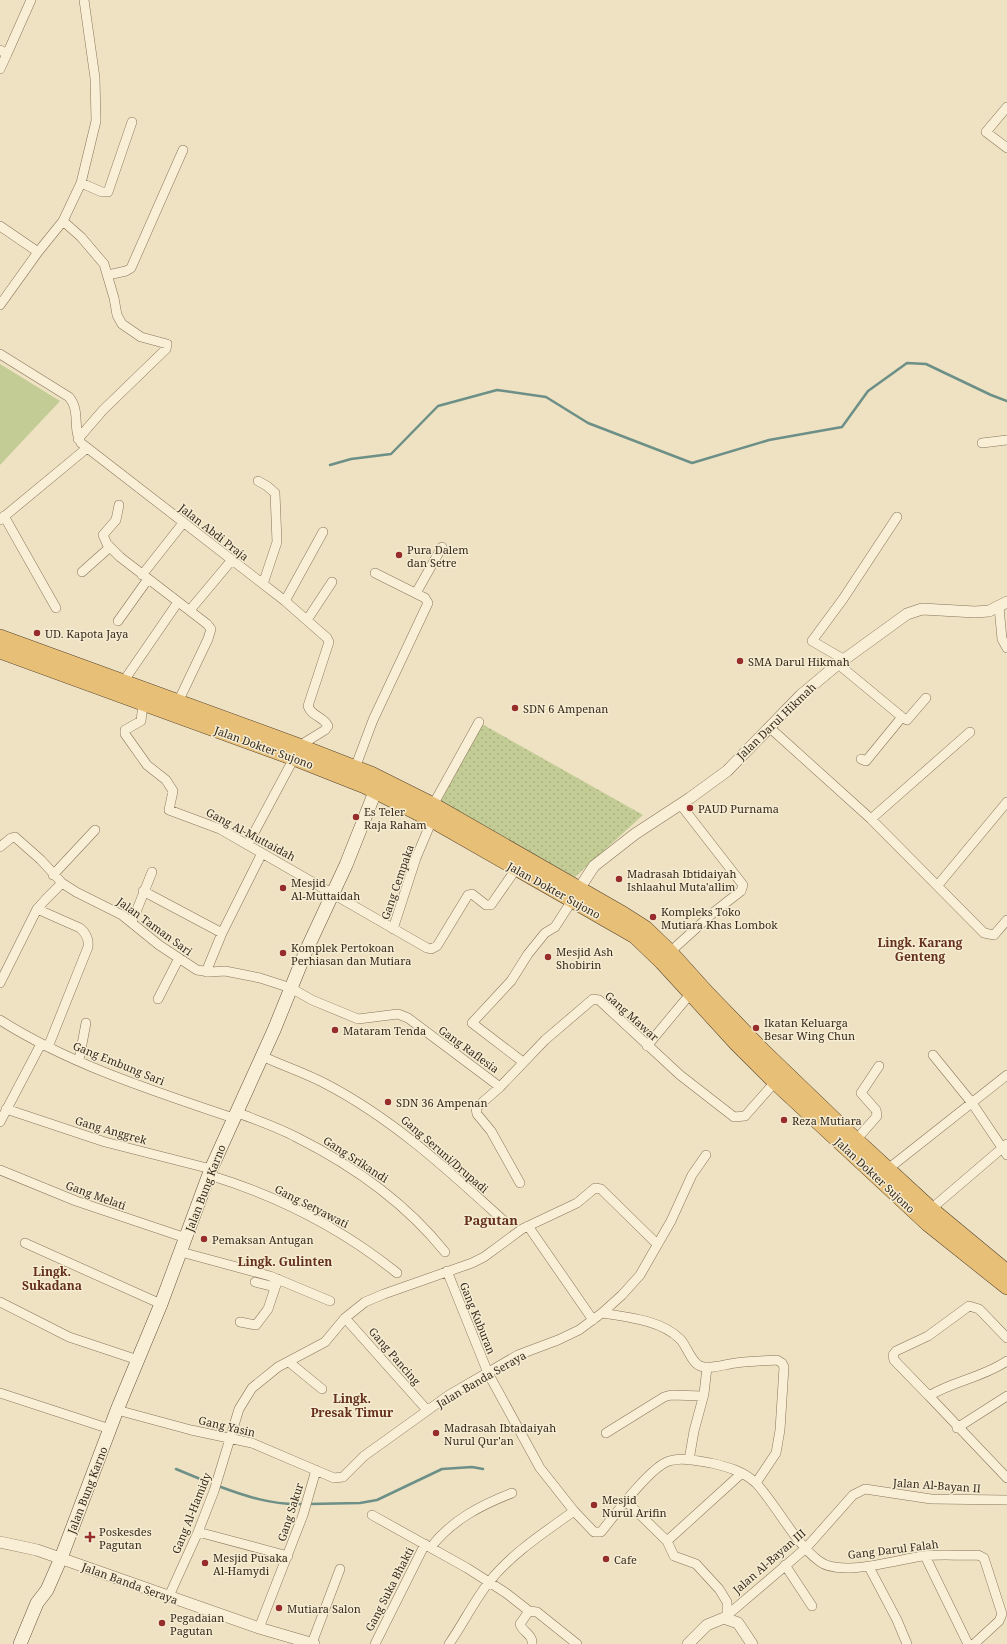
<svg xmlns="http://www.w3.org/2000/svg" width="1007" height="1644" font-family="'Noto Serif',serif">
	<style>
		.park { fill: url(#park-dots) }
		.pitch { fill: #c4cc96 }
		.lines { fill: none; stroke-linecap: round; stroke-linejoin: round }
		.stream { stroke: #6c8f87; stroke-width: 2.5 }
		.minor-casing { stroke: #88745a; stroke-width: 10 }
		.tertiary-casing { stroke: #88745a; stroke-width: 12 }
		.secondary-casing { stroke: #69553d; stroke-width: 14 }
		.trunk-casing { stroke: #55422e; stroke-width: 16 }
		.minor { stroke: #f9efd6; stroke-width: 9 }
		.tertiary { stroke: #f9efd6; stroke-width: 11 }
		.secondary { stroke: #f9efd6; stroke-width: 13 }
		.trunk { stroke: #e7bf76; stroke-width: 15 }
		.poi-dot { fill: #962d2a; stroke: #f5ecd2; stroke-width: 1.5 }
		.labels { text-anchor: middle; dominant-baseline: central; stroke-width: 3; stroke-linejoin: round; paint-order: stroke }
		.street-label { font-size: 11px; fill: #382b1e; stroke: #f5ecd2 }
		.poi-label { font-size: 11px; fill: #382b1e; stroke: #f5ecd2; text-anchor: start }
		.neighbourhood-label { font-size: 12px; font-weight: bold; fill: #642f1d; stroke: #f5ecd2 }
		.quarter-label { font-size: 13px; font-weight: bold; fill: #642f1d; stroke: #f5ecd2 }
	</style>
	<defs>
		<pattern id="park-dots" width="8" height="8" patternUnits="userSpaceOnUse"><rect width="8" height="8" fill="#c4cc96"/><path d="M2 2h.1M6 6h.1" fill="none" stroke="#a9af81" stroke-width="1.8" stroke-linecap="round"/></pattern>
	</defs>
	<rect width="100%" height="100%" fill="#eee2c2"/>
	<path class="park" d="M482,724L643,815L575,877L439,801Z"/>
	<path class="pitch" d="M0,364L60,401L0,465Z"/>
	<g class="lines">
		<path class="stream" d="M330,465L351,459L391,454L438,406L497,390L546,397L588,423L692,463L769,440L842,427L868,391L907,363L926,364L991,395L1007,401
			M176,1469L205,1481
			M218,1486C245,1496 272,1505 301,1504
			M309,1504L360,1503L377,1500L442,1469L472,1467L483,1469"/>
		<g class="minor-casing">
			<path id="minor" d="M0,50L7,54L0,69
				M7,54L31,0
				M1007,107L986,132L1007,148
				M81,183L102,192H108L132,122
				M63,221L81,183L96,121L95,78L84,0
				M0,226L38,252
				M108,275L126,271L131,268L183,150
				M0,305L38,252L63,221L81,237L104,264L114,298L117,315L122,324L141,337L167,344L166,349L103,410L78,439
				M0,354L69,397C81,411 72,429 81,443L285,601L327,638L329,642L308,706C311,716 324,717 328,726L325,730L299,746
				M982,443L1007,440
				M258,481L267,486L275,493L277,542L263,584
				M119,505L116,520L103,535L107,544L120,557L207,624L211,629L208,639L178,702
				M4,516L56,608
				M0,520L87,448
				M82,572L110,547
				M142,575L183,523
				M416,593L442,547
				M285,601L323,532
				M999,607L1002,639L1007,648
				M190,610L231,561
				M307,620L332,582
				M118,621L148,579
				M845,660L812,641L843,599L897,517
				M838,664L902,717
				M123,682L178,602
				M143,704L141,721L125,730V734L147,765L166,780L173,791L169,810L220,829L427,948L431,949L437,946L468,895L472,894L486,905H491L516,869
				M769,727L871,819L984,933L994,935L1007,920
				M861,759L866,761L902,717L907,720L926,698
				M355,768L373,720L428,603L425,598L375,573
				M433,805L479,722
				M871,819L970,732
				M248,844L294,758
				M0,847L11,838L15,837L41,860L62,883L76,892L122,915L159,945L197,970L210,972L225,971L260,978L291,988L312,1000L358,1019L398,1014L408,1018L500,1087
				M53,875L95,830
				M938,885L1007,802
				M143,891L222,933
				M37,909L80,928C86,933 89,939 88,947L48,1047
				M132,922L152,872
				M393,929L416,858L432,820
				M670,952L714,912L741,891L743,885L680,804
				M206,972L222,933L262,853
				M0,983L37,909L46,899L62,883
				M158,999L179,958
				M0,1020C71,1065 154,1091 233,1118
				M647,1046L691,993
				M933,1055L972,1103L1007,1155
				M262,1056C283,1066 305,1073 326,1084C393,1119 447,1169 503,1220
				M79,1060L86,1023
				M523,1062L472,1023L511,981L528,954L545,933L555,927L573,899
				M6,1109L105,1142L211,1169
				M236,1112C256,1120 277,1127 296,1137C352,1165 405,1202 445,1252
				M0,1122L41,1044
				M856,1140L877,1116L876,1110L861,1093L879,1066
				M888,1169L1007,1075
				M0,1170L76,1201L186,1238
				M209,1175C278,1196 341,1228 397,1273
				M520,1183L491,1131L477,1114L476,1108L500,1087L545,1040L593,999L599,1000L680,1075L734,1117L745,1116L775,1082
				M931,1209L1007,1144
				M528,1226L593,1320
				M25,1243L161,1304
				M181,1252L270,1276L330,1301
				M447,1271L488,1373L540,1468L574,1511L594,1532H601C615,1515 650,1467 669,1461C682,1457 698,1461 711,1463C728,1467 743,1471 756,1483C777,1506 795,1543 819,1561C840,1578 898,1559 923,1556C942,1554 960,1556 978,1555L984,1558L1002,1614L999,1621L974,1644
				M255,1282L275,1287
				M0,1302L69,1337L138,1360
				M602,1313C627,1317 661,1320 680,1339C687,1346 691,1362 700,1366C711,1370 725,1364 736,1363C750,1361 763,1361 777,1360L782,1363L784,1367L780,1430L776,1453L756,1483
				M345,1318L427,1410
				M240,1322L256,1325L268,1309L278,1279
				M1007,1361C982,1378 953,1381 929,1396L1007,1478
				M289,1362L322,1389
				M0,1393L110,1429
				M929,1396L894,1360L893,1355L896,1351L928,1336L969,1306L979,1309L1007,1338
				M117,1410L191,1430L252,1443L334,1478L343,1477L364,1456L449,1395L518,1355L558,1340L579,1330L602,1313L622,1295L640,1275L671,1221L692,1175L706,1155
				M957,1428L1007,1396
				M606,1433L664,1397L671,1395L703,1396
				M689,1460L694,1431L704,1394L707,1367
				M627,1502L667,1541L674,1556L696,1564L719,1589L727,1602V1613
				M372,1515L467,1568L506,1593L529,1611L537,1612L577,1644
				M198,1532L288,1556
				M667,1541L742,1473
				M431,1547C452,1520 481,1505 512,1493
				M925,1556L968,1644
				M785,1565L812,1606
				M869,1567L897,1620L907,1644
				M169,1596L198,1532L214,1491L239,1409L252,1388L278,1367L325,1342L345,1318L365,1302L384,1294L472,1263L484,1257L522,1229L577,1203L595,1188L601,1189L657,1244
				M529,1611L520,1624C523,1633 533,1634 532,1644
				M724,1618L806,1548L853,1495L865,1489L931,1499L1007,1500
				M259,1628L303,1515L316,1470
				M312,1643L340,1569
				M375,1644L425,1544
				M449,1644C463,1624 474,1601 489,1582C512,1553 545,1532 574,1511"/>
		</g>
		<g class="tertiary-casing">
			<path id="tertiary" d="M575,895L594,866L635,834L690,798L727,771L801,695L838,664L907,614L922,609L975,612L989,611L1007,602
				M0,1542L37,1550L259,1628L314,1644
				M688,1644L707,1625L724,1618L738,1623L752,1644"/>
		</g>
		<g class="secondary-casing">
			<path id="secondary" d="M20,1644L37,1603L47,1590L61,1558L117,1410L161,1304L211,1169L274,1030L306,951L346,865L375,792"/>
		</g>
		<g class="trunk-casing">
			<path id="trunk" d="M0,637L299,746L371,774L433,805L623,914L645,928L670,952L707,993L763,1051L842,1127L931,1209L1007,1272
				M0,651L294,758L365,786L432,820L635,936L662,962L736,1043L775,1082L928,1224L1007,1287"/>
		</g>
		<use href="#minor" class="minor"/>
		<use href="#tertiary" class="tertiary"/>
		<use href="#secondary" class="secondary"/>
		<use href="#trunk" class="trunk"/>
	</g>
	<g class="poi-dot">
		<circle cx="399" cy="555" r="4"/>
		<circle cx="37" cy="633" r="4"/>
		<circle cx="740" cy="661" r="4"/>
		<circle cx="515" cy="708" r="4"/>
		<circle cx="690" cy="808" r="4"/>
		<circle cx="356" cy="817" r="4"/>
		<circle cx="619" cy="879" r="4"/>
		<circle cx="283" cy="888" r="4"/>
		<circle cx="653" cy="917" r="4"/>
		<circle cx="283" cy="953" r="4"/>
		<circle cx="548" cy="957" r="4"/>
		<circle cx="756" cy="1028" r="4"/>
		<circle cx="335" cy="1030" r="4"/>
		<circle cx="388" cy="1102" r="4"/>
		<circle cx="784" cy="1120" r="4"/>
		<circle cx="204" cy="1239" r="4"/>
		<circle cx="436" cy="1433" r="4"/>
		<circle cx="594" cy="1505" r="4"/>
		<path d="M88 1531h4v4h4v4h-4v4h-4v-4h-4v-4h4z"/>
		<circle cx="606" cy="1559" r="4"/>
		<circle cx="205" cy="1563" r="4"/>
		<circle cx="279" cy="1608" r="4"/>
		<circle cx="162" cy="1623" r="4"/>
	</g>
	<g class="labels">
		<g class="street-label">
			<text transform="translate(214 532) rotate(38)">Jalan Abdi Praja</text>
			<text transform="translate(776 721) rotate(-44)">Jalan Darul Hikmah</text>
			<text transform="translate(264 747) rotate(20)">Jalan Dokter Sujono</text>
			<text transform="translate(251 834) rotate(28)">Gang Al-Muttaidah</text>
			<text transform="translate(397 882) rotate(-71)">Gang Cempaka</text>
			<text transform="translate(554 890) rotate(29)">Jalan Dokter Sujono</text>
			<text transform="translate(155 926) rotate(36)">Jalan Taman Sari</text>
			<text transform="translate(632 1016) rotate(42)">Gang Mawar</text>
			<text transform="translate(469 1049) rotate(36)">Gang Raflesia</text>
			<text transform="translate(119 1063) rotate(22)">Gang Embung Sari</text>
			<text transform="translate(111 1130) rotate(16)">Gang Anggrek</text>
			<text transform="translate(445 1154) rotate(41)">Gang Seruni/Drupadi</text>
			<text transform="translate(356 1159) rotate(33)">Gang Srikandi</text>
			<text transform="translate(875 1175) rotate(43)">Jalan Dokter Sujono</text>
			<text transform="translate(205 1188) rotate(-69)">Jalan Bung Karno</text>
			<text transform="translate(96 1195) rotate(20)">Gang Melati</text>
			<text transform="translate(312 1206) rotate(27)">Gang Setyawati</text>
			<text transform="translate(478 1318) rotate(68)">Gang Kuburan</text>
			<text transform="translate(395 1356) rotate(49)">Gang Pancing</text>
			<text transform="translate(481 1379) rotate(-30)">Jalan Banda Seraya</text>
			<text transform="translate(227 1426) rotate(13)">Gang Yasin</text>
			<text transform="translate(937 1485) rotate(4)">Jalan Al-Bayan II</text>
			<text transform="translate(87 1490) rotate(-69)">Jalan Bung Karno</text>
			<text transform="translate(290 1512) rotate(-72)">Gang Sakur</text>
			<text transform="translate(191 1513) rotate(-68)">Gang Al-Hamidy</text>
			<text transform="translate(893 1549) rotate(-7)">Gang Darul Falah</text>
			<text transform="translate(769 1561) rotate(-41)">Jalan Al-Bayan III</text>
			<text transform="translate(130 1583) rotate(20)">Jalan Banda Seraya</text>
			<text transform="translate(389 1589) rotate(-63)">Gang Suka Bhakti</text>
		</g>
		<g class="poi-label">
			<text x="407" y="549">Pura Dalem<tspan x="407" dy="13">dan Setre</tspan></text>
			<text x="45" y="633">UD. Kapota Jaya</text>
			<text x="748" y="661">SMA Darul Hikmah</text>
			<text x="523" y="708">SDN 6 Ampenan</text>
			<text x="698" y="808">PAUD Purnama</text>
			<text x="364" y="811">Es Teler<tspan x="364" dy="13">Raja Raham</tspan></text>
			<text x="627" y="873">Madrasah Ibtidaiyah<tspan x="627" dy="13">Ishlaahul Muta'allim</tspan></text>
			<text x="291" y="882">Mesjid<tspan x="291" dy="13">Al-Muttaidah</tspan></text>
			<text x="661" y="911">Kompleks Toko<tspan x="661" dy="13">Mutiara Khas Lombok</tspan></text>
			<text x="291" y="947">Komplek Pertokoan<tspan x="291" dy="13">Perhiasan dan Mutiara</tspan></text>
			<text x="556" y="951">Mesjid Ash<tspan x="556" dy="13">Shobirin</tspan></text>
			<text x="764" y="1022">Ikatan Keluarga<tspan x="764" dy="13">Besar Wing Chun</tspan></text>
			<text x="343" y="1030">Mataram Tenda</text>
			<text x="396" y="1102">SDN 36 Ampenan</text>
			<text x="792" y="1120">Reza Mutiara</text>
			<text x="212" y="1239">Pemaksan Antugan</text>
			<text x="444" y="1427">Madrasah Ibtadaiyah<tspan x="444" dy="13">Nurul Qur'an</tspan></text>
			<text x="602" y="1499">Mesjid<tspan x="602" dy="13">Nurul Arifin</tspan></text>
			<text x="99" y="1531">Poskesdes<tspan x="99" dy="13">Pagutan</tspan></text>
			<text x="213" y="1557">Mesjid Pusaka<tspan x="213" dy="13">Al-Hamydi</tspan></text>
			<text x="614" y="1559">Cafe</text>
			<text x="287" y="1608">Mutiara Salon</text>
			<text x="170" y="1617">Pegadaian<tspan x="170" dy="13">Pagutan</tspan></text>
		</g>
		<g class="neighbourhood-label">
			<text x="920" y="942">Lingk. Karang<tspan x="920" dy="14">Genteng</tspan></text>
			<text x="285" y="1261">Lingk. Gulinten</text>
			<text x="52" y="1271">Lingk.<tspan x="52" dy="14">Sukadana</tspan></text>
			<text x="352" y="1398">Lingk.<tspan x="352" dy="14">Presak Timur</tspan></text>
		</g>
		<g class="quarter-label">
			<text x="491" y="1220">Pagutan</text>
		</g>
	</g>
</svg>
